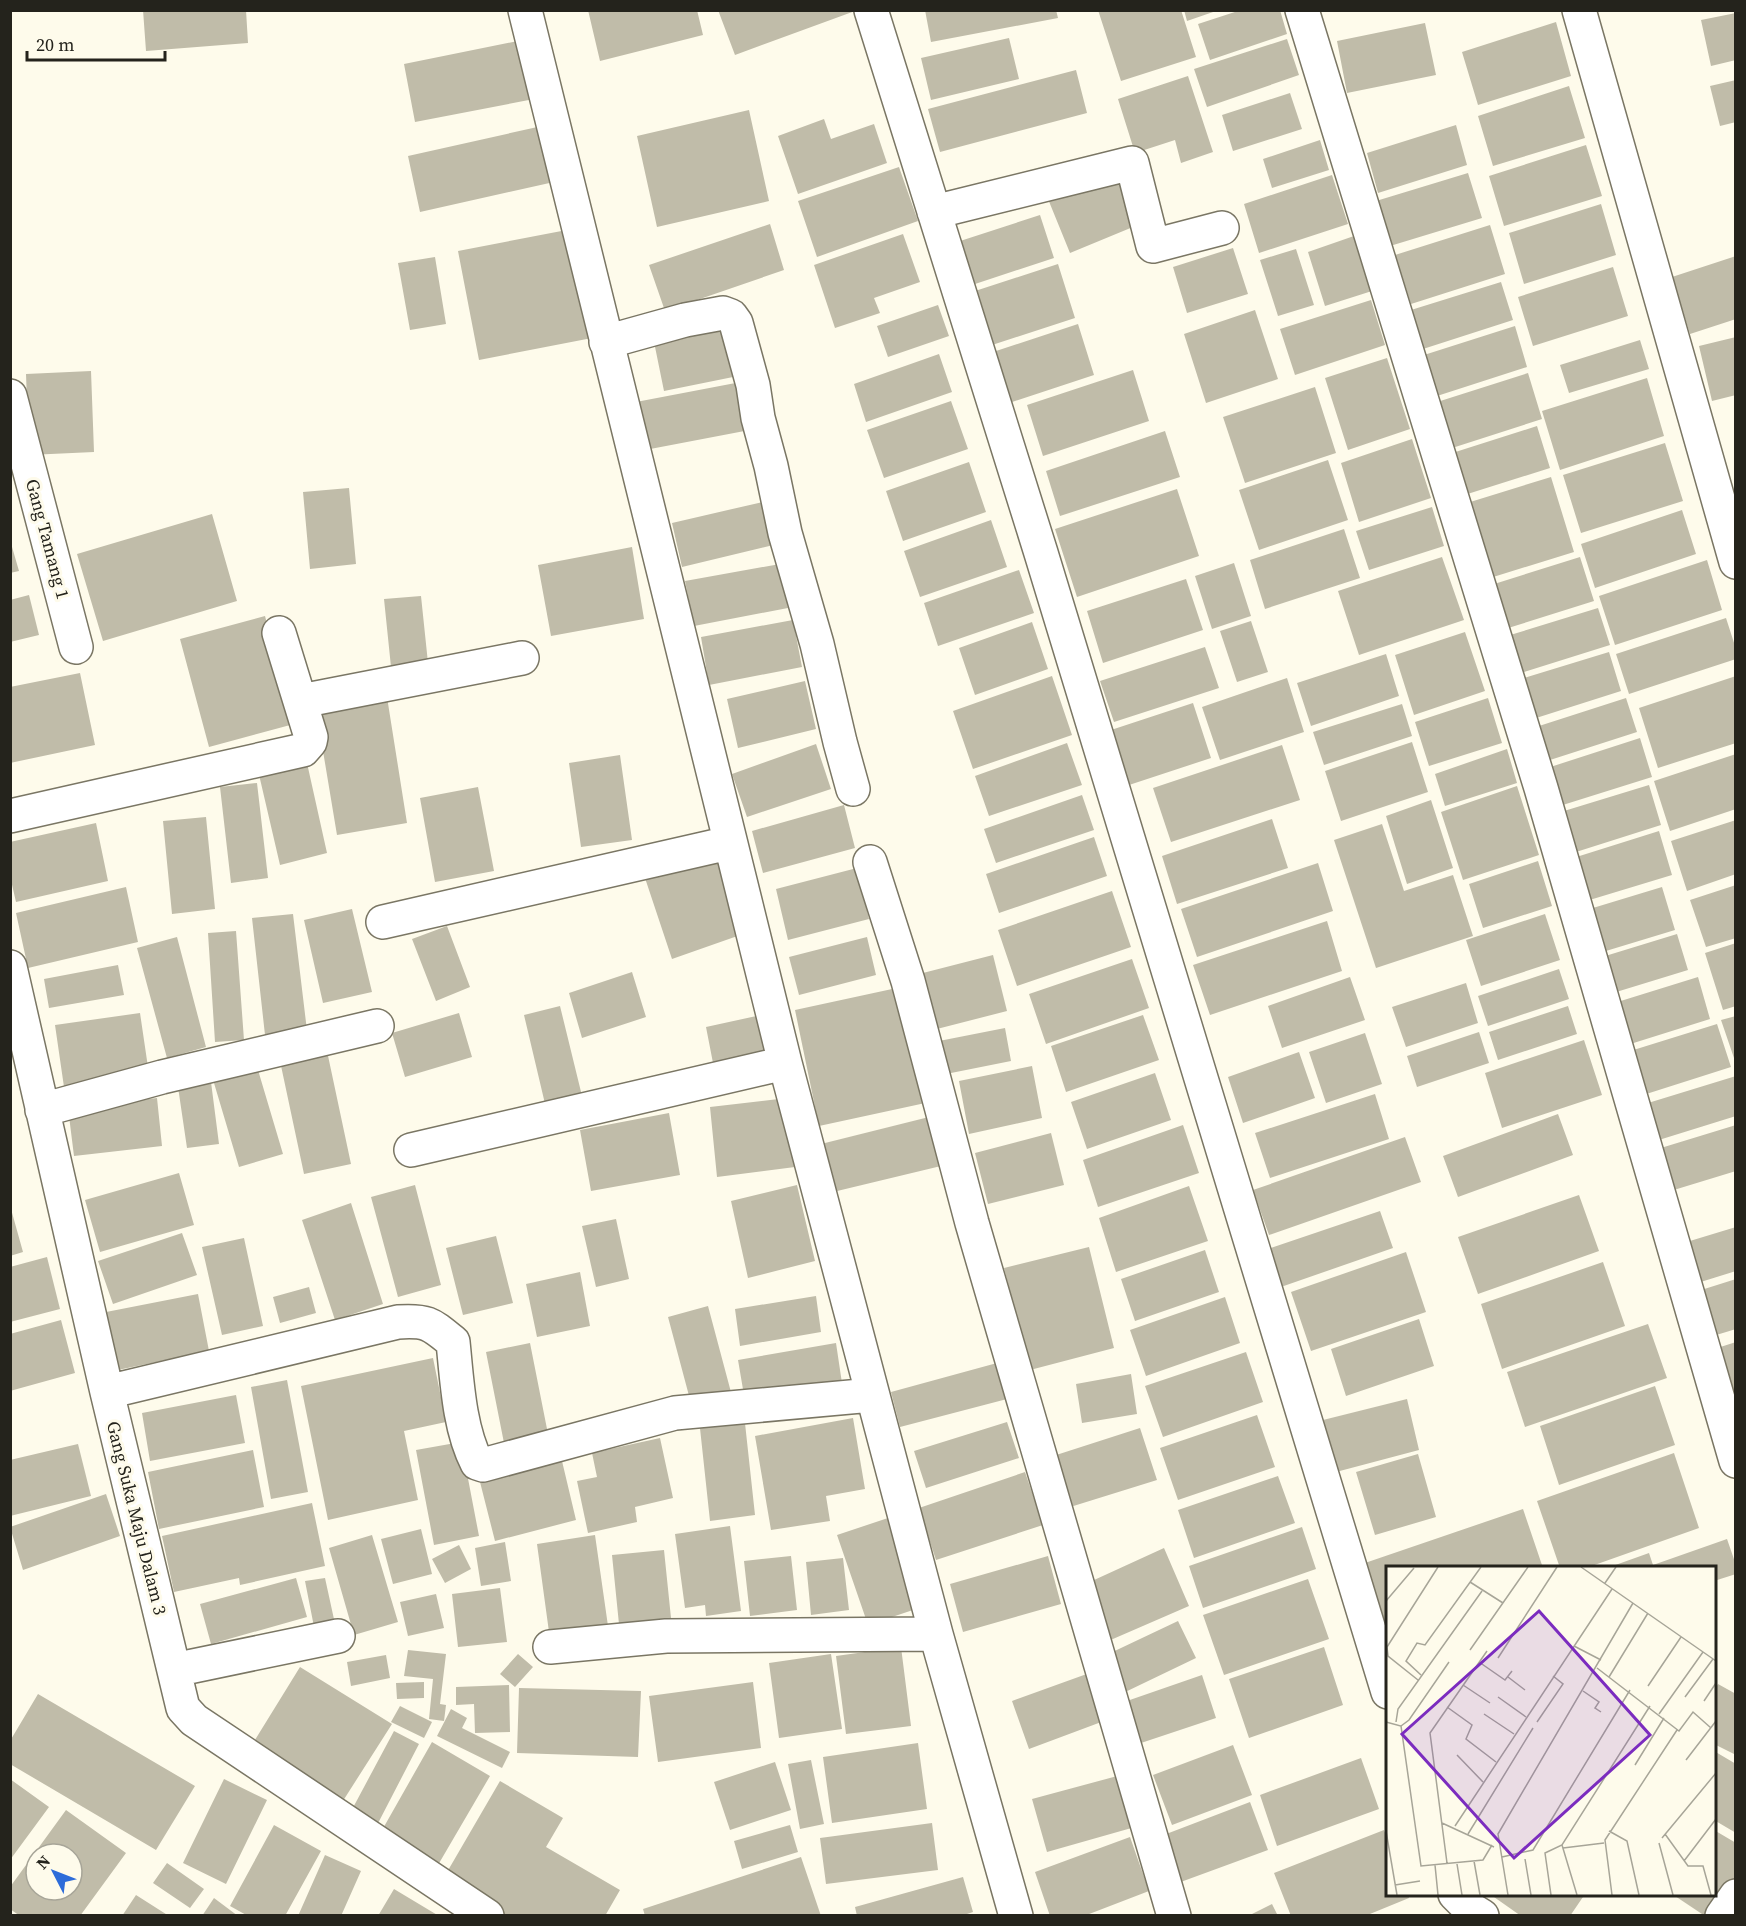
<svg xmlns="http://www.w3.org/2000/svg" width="1746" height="1926" font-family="'Source Serif 4',serif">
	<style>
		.building { fill: #c0bca9; fill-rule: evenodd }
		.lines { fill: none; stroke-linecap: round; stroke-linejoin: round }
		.minor-casing { stroke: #7a7664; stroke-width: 36 }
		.minor { stroke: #fff; stroke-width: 33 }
		.labels { text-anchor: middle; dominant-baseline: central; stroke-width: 6; stroke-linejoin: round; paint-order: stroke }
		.street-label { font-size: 18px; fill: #24231c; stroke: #fefbeb }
		.inset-road { fill: none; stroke: #a7a598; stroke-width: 1.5 }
		.view { fill: #7b2cbf; fill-opacity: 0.15; stroke: #7b2cbf; stroke-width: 3 }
		.inset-edge { fill: none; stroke: #24231c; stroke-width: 3 }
	</style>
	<rect width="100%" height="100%" fill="#fefbeb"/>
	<path class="building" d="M143,10H246L248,43L146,51Z
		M588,10H697L703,35L600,61Z
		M718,10H855V11L735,55Z
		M925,10H1056L1058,18L931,42Z
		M1098,10H1181L1196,57L1121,81Z
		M1184,10H1216V11L1187,21Z
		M1241,10H1280L1287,34L1210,60L1198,24Z
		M1736,13V60L1711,66L1701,20Z
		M1556,22L1571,76L1478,105L1462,52Z
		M1425,23L1436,75L1347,93L1337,41Z
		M1009,38L1019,79L931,100L921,58Z
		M1287,39L1299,75L1207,107L1194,69Z
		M523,40L534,99L415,122L404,64Z
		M1076,70L1087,113L940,152L928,109Z
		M1188,76L1213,152L1181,163L1175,140L1135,153L1118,99Z
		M1736,80V122L1720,126L1710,86Z
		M1569,86L1585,138L1493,166L1478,116Z
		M1290,93L1302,129L1233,151L1222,115Z
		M749,110L769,201L657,227L637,136Z
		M824,119L831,139L874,124L887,163L798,194L778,136Z
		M1456,125L1467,165L1378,193L1367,153Z
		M542,126L554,182L420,212L408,156Z
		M1320,140L1329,170L1272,188L1263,159Z
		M1586,145L1602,196L1504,226L1489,176Z
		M899,167L918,221L817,257L798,201Z
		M1123,168L1145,222L1070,253L1048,199Z
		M1468,173L1482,218L1390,246L1376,201Z
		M1332,175L1348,224L1259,253L1244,204Z
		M1601,204L1616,255L1524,284L1509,233Z
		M1040,215L1054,258L969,286L954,243Z
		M770,224L784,270L665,311L649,265Z
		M1490,225L1505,274L1411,304L1395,255Z
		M572,229L592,338L479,360L458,251Z
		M903,234L920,282L874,298L880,313L835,328L814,265Z
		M1354,236L1372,291L1325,306L1308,252Z
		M1233,248L1248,294L1187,313L1173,267Z
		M1296,249L1314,305L1278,316L1260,260Z
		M1736,256V319L1690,334L1672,277Z
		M435,257L446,324L410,330L398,263Z
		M1058,264L1075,318L989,346L972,292Z
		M1613,267L1628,316L1533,346L1518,297Z
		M1501,282L1513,320L1423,349L1411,310Z
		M1371,300L1385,345L1295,375L1280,329Z
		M938,305L949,336L888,357L877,326Z
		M1255,310L1278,379L1206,403L1184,334Z
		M728,322L738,376L664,391L653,337Z
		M1078,324L1094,375L1009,403L993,352Z
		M1515,326L1527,367L1437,396L1424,355Z
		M1736,337V395L1712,401L1699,346Z
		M1640,340L1649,369L1569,393L1560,365Z
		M939,354L952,392L866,422L854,384Z
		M1387,358L1410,429L1348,450L1325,378Z
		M1133,370L1149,421L1043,456L1027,405Z
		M91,371L94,452L29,455L26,374Z
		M1528,373L1542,419L1449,449L1434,403Z
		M1647,378L1664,436L1560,470L1542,411Z
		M746,381L755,429L645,450L636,402Z
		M1315,387L1336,453L1245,483L1223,417Z
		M951,401L968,449L884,478L867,430Z
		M1537,426L1550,468L1458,497L1446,455Z
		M1165,431L1180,477L1060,516L1046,471Z
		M1412,439L1431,498L1359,522L1341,463Z
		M1665,443L1683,501L1581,533L1563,475Z
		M1328,460L1348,520L1259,550L1239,490Z
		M969,462L986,512L903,541L886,491Z
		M1551,477L1574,552L1490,578L1467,503Z
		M349,488L356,564L310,569L303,492Z
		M1177,489L1199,556L1077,597L1055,529Z
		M771,500L782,543L682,567L672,523Z
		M1432,507L1444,546L1369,570L1356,531Z
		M1682,510L1696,554L1595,588L1581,544Z
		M212,514L237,601L103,641L77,554Z
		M991,520L1007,567L920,597L904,551Z
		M1344,529L1360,578L1265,609L1250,560Z
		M10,540L19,571L10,573Z
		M632,547L644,619L551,636L538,565Z
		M1442,557L1464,620L1359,655L1338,591Z
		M1580,557L1594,601L1505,629L1491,585Z
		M1707,560L1722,610L1615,645L1599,596Z
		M1234,563L1251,616L1212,629L1195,576Z
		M780,564L788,608L694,626L685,581Z
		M1019,570L1034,613L938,646L924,603Z
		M1186,579L1203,630L1103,663L1087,611Z
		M29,595L39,635L10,642V600Z
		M421,596L428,663L391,667L384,599Z
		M1598,608L1610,645L1518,674L1507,636Z
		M265,616L294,724L209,747L180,639Z
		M1726,618L1736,649V659L1629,694L1616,654Z
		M793,620L802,667L709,685L701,637Z
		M1251,621L1268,672L1237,682L1220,631Z
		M1032,622L1048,669L975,695L959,648Z
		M1465,632L1485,691L1414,715L1395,655Z
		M1205,647L1219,688L1114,722L1100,681Z
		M1609,652L1621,691L1533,719L1521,679Z
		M1386,654L1399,696L1311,726L1297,683Z
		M80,673L95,745L10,763V687Z
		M1052,676L1072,735L973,769L953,711Z
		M1736,676V743L1658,768L1639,708Z
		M1287,678L1304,732L1220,760L1202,707Z
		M805,681L816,729L738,748L727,699Z
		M387,697L407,823L337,835L316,709Z
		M1488,698L1502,743L1429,766L1415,722Z
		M1626,698L1637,732L1550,760L1539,726Z
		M1193,703L1211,758L1126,786L1108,731Z
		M1402,704L1412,736L1324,765L1313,732Z
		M1640,738L1652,777L1550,809L1538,771Z
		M1412,742L1428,792L1341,821L1325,771Z
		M1067,743L1082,785L989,816L975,776Z
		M816,744L831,789L747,817L732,774Z
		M1282,745L1300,800L1171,842L1153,788Z
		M1507,749L1517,783L1445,806L1435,774Z
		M305,754L327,853L280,865L257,766Z
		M1736,754V809L1670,831L1654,781Z
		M620,755L632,840L581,847L569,763Z
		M257,783L268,878L231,883L220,787Z
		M1649,785L1661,825L1576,852L1564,811Z
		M1517,786L1539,855L1463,880L1441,812Z
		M478,787L494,871L435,882L420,798Z
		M1082,795L1094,830L996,863L984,829Z
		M1431,800L1453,868L1407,884L1386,816Z
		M844,805L855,848L763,873L752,831Z
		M206,817L215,909L172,914L163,821Z
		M1272,819L1288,868L1177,904L1162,856Z
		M1736,820V874L1687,891L1671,841Z
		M96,823L108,881L16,902L10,876V842Z
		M1382,824L1404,891L1453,875L1473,936L1376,968L1334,840Z
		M1659,831L1672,875L1583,902L1570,859Z
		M1094,837L1107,876L999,913L986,874Z
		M718,853L746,933L672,959L645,878Z
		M1538,861L1552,906L1483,928L1469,884Z
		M1318,863L1333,911L1197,957L1181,909Z
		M857,868L869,919L788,940L776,889Z
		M1736,885V938L1706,947L1690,900Z
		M126,887L138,942L28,968L16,913Z
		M1662,887L1675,930L1596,954L1583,911Z
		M1112,891L1131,947L1017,986L998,930Z
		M352,909L372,992L323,1003L304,920Z
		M293,914L308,1039L266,1044L252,918Z
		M1545,914L1560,960L1481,986L1466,940Z
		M1327,921L1342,971L1210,1015L1193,965Z
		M447,926L470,987L436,1001L412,939Z
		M236,931L244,1040L215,1042L208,933Z
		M1677,934L1688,970L1613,993L1602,957Z
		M177,937L206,1047L167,1058L137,948Z
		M867,937L876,975L799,995L789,957Z
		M1736,943V1006L1723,1010L1705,953Z
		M993,955L1007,1011L933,1030L919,974Z
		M1132,959L1149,1008L1046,1044L1029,994Z
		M118,965L124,995L49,1008L44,979Z
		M1559,969L1569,999L1488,1026L1478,996Z
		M632,972L646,1017L582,1038L569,993Z
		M1350,977L1365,1020L1282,1048L1268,1006Z
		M1698,977L1710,1019L1624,1046L1611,1004Z
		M1466,983L1478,1023L1406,1047L1392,1007Z
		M906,986L930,1102L819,1126L795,1010Z
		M560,1006L583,1100L546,1108L524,1015Z
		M1568,1006L1577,1034L1498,1060L1489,1032Z
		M140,1013L149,1074L64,1087L55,1025Z
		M459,1013L472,1057L405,1077L392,1033Z
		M761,1015L768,1051L713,1063L706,1027Z
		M1143,1015L1159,1060L1066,1092L1051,1046Z
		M1736,1016V1061H1735L1721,1020Z
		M1717,1024L1731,1067L1640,1096L1627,1052Z
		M1005,1028L1011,1061L946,1074L939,1041Z
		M1479,1032L1489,1063L1417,1087L1407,1056Z
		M1365,1033L1382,1084L1326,1103L1309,1052Z
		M1584,1040L1602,1095L1502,1128L1485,1073Z
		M327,1051L351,1164L304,1174L280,1061Z
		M1299,1052L1315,1098L1243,1123L1228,1077Z
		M1032,1066L1042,1118L969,1134L959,1081Z
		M258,1070L283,1154L239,1167L214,1083Z
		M1155,1073L1171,1120L1087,1149L1071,1102Z
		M1736,1076V1116L1646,1144L1635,1107Z
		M211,1082L219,1144L187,1148L178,1087Z
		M1375,1094L1389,1139L1270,1178L1255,1133Z
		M157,1098L162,1146L74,1156L68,1108Z
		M787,1098L795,1167L717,1177L710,1107Z
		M669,1113L680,1175L591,1191L580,1130Z
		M1558,1114L1573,1155L1458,1197L1443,1156Z
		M929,1117L941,1166L833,1192L821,1144Z
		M1183,1125L1199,1173L1098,1207L1083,1160Z
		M1736,1125V1171L1664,1193L1651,1151Z
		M1051,1133L1064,1185L988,1204L975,1153Z
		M1405,1137L1421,1182L1269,1235L1253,1190Z
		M179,1173L194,1225L100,1252L85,1200Z
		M415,1185L441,1285L398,1297L371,1197Z
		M797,1185L815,1261L748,1278L731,1201Z
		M1189,1186L1208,1241L1116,1272L1099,1218Z
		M1579,1195L1599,1251L1478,1294L1458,1237Z
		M351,1203L383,1304L335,1320L302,1220Z
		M11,1209L23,1252L10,1256V1210Z
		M1380,1211L1393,1248L1278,1288L1265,1250Z
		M616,1219L629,1279L596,1287L582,1226Z
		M1736,1227V1271L1691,1285L1680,1244Z
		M182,1233L197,1275L113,1304L98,1261Z
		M496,1236L513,1303L463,1315L446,1248Z
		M244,1238L263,1326L222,1335L202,1247Z
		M1089,1247L1114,1348L1030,1370L1004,1268Z
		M1205,1250L1219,1292L1135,1321L1121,1279Z
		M1406,1252L1426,1312L1311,1351L1291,1292Z
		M47,1257L60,1309L10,1322V1267Z
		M1603,1262L1625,1326L1502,1369L1481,1304Z
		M580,1272L590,1326L537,1337L526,1284Z
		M1736,1279V1329L1713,1336L1698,1291Z
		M309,1287L316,1313L280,1323L273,1297Z
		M198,1294L209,1351L113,1371L101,1313Z
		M816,1296L821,1332L740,1346L735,1309Z
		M1225,1297L1240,1343L1146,1376L1130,1330Z
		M708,1306L732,1396L692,1407L668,1317Z
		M1419,1319L1434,1366L1346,1396L1331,1349Z
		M61,1320L75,1373L10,1391V1334Z
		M1648,1324L1667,1378L1525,1427L1507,1372Z
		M1736,1342V1390L1725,1393L1711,1350Z
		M530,1343L548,1434L504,1443L486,1352Z
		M836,1343L843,1390L746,1407L738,1360Z
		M1246,1352L1263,1402L1163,1437L1145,1386Z
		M433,1358L446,1422L404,1431L418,1500L328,1520L301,1386Z
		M997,1363L1007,1399L900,1427L891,1392Z
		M1131,1374L1137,1414L1082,1423L1076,1384Z
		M287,1380L308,1492L271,1499L251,1387Z
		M1655,1386L1675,1445L1559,1485L1540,1426Z
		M236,1395L245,1443L150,1461L142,1413Z
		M1407,1399L1419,1450L1336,1472L1323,1420Z
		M744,1414L755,1515L710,1521L699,1419Z
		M1257,1415L1275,1467L1178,1500L1160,1448Z
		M853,1418L865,1489L826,1496L830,1521L771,1530L755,1436Z
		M1007,1422L1019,1458L926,1488L914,1451Z
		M1140,1428L1157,1480L1067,1508L1050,1457Z
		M660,1438L673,1498L635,1507L637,1522L588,1533L577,1481L597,1477L592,1453Z
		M461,1442L479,1536L434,1545L416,1450Z
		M78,1444L91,1496L10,1516V1460Z
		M253,1450L264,1507L159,1529L148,1472Z
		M1674,1453L1699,1528L1586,1568H1560L1537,1501Z
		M1418,1454L1436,1517L1375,1535L1356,1472Z
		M562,1461L576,1520L495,1541L480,1482Z
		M1025,1472L1043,1525L936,1560L919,1508Z
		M1278,1476L1295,1523L1194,1558L1178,1510Z
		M106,1494L120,1536L23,1570L10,1527Z
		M312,1503L325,1566L240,1585L239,1578L174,1592L162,1536Z
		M1523,1509L1543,1568H1388V1636L1362,1564Z
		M888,1518L919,1608L868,1625L837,1535Z
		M730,1526L741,1611L706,1616L705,1605L685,1608L675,1534Z
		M1302,1527L1316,1569L1203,1608L1189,1566Z
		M421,1529L432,1574L393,1584L381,1539Z
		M372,1535L398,1622L354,1635L329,1548Z
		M595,1535L609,1633L549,1632L537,1544Z
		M1727,1539L1736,1565V1574L1714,1581V1568H1607L1649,1553L1653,1565Z
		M505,1542L511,1581L481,1586L475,1548Z
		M459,1545L471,1569L445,1583L432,1559Z
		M1164,1548L1189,1606L1106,1642L1081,1586Z
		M664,1550L671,1618L652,1620V1630L620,1634L612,1555Z
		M791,1556L797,1610L750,1616L744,1561Z
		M1048,1556L1061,1604L963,1632L950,1584Z
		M843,1558L849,1610L811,1615L806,1562Z
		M296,1578L307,1617L211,1644L200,1604Z
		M325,1578L337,1633L316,1637L305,1581Z
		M1308,1579L1329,1639L1224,1675L1203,1615Z
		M500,1588L507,1642L458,1647L452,1594Z
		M436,1594L444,1628L408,1636L400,1602Z
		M1178,1621L1196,1658L1119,1695L1102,1657Z
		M901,1647L911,1726L846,1734L836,1656Z
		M1324,1647L1343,1705L1249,1738L1229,1679Z
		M408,1650L446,1654L440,1704L446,1705L444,1721L429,1719L433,1679L404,1676Z
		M518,1654L533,1667L515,1687L500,1674Z
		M831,1654L842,1729L779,1738L769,1663Z
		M386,1655L390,1678L351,1686L347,1662Z
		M300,1667L392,1724L341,1804L250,1748Z
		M1095,1671L1112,1718L1029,1749L1012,1701Z
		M1202,1675L1216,1718L1138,1744L1124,1702Z
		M424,1682V1698L397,1699L396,1683Z
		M753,1682L761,1748L658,1762L649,1696Z
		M1718,1684L1736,1694V1755L1714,1744V1691Z
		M509,1685L510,1732L475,1733L474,1704L456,1705V1687Z
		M519,1688L641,1691L638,1757L517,1753Z
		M38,1694L195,1786L156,1850L10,1764V1741Z
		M400,1706L432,1722L424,1738L391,1722Z
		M451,1709L467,1718L462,1728L510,1752L502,1768L437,1736Z
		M394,1731L419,1744L374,1831L348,1817Z
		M432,1742L490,1776L438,1865L381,1832Z
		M918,1743L927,1809L832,1823L823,1757Z
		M1233,1745L1252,1795L1172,1825L1153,1775Z
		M1714,1751L1736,1764V1833L1714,1820Z
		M1361,1758L1379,1809L1277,1846L1260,1795Z
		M811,1760L824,1824L800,1829L788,1764Z
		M775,1762L791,1810L730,1830L714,1782Z
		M1121,1775L1135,1827L1047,1852L1032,1799Z
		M10,1779L49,1807L10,1860Z
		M224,1779L267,1800L226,1884L183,1863Z
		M500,1781L563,1818L546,1847L620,1890L605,1916H507L443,1879Z
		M1250,1802L1268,1850L1178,1883L1161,1836Z
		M66,1810L126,1853L80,1916H20L10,1909V1887ZM36,1854H72V1890H36Z
		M932,1823L938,1870L826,1884L820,1838Z
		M274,1825L321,1851L285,1916H248L230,1906Z
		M790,1825L798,1852L742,1869L734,1841Z
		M1384,1830L1388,1841V1894H1408L1409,1898L1365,1916H1291L1274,1873Z
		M1714,1830L1736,1843V1889L1719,1916H1705L1672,1894H1714Z
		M1130,1837L1149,1891L1084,1916H1050L1035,1872Z
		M325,1855L361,1871L341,1916H298Z
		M801,1857L821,1916H645L643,1909Z
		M167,1863L204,1889L190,1908L153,1883Z
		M963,1877L973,1912L961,1916H857L855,1907Z
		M394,1889L439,1916H378Z
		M1496,1894H1585L1570,1916H1521L1494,1897Z
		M136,1895L169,1916H122Z
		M214,1898L238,1916H202Z
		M1272,1904L1278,1916H1248Z"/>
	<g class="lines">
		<g class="minor-casing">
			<path id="minor" d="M525,10L785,1063L936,1634L1016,1916
				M871,10L1041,553L1388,1692
				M1302,10L1541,788L1736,1461
				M1579,10L1736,562
				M934,212L1132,163L1153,246L1222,228
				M606,342L685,320L723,313L731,316L736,323L753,385L758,418L771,466L785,533L817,644L840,742L853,789
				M10,396L76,647
				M301,701L522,658
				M10,816L303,750L310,742L311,737L279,633
				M870,862L908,981L972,1223L1174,1916
				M383,922L729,843
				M10,967L107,1392L183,1708L194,1720L487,1916
				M42,1110L162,1077L377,1026
				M411,1150L785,1063
				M107,1392L398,1322C428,1320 431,1324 453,1342C457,1381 459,1428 477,1463L483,1465L675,1413L872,1395
				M550,1647L666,1636L936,1634
				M174,1670L338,1636
				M1455,1894L1469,1908L1482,1916
				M1722,1916L1736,1896"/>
		</g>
		<use href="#minor" class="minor"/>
	</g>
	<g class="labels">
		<g class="street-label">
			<text transform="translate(48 539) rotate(75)">Gang Tamang 1</text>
			<text transform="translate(137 1518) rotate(76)">Gang Suka Maju Dalam 3</text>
		</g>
	</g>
	<g transform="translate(1386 1566)">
		<rect width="330" height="330" fill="#fefbeb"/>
		<path class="inset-road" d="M195,1L330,95M84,16L117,37M219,17L230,1M0,35L28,2M188,80L215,94M84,84L142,1M112,92L171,1M93,96L119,114L126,105M211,102L293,165L307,146L325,162M35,109L20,95L31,77L39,79L95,1M122,111L139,124M223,111L262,47M32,114L2,90L1,81L52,1M77,119L104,137M262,120L295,71M197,125L213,136L209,142L215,146M112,131L140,151M299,131L327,93M318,135L330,117M61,141L86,159L80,173L110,196M98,148L128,168M273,148L317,86M0,156L15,160L35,300L97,294L106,279M10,156L12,143L96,25M151,156L177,118L167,110M15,160L23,154L63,96M71,189L97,216M300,194L330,155M249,199L278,152M56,257L108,281M69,260L226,23M0,265L11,329M223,265L241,275L253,329M82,268L147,162M279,268L302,300H317L325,329M276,272L330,207M273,277L287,329M176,279L191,329M177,282L218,277M116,291L147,284L244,124M139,293L145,329M88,295L94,329M298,295L330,253M61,297L44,167L101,85M71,298L76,329M49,299L52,329M9,319L34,315M122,329L112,268L247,37M165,329L159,287L176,279L264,140M226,329L219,274L291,164"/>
		<path class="view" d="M153,45L264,169L128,292L16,168Z"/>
		<rect width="330" height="330" class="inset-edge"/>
	</g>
	<rect width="1746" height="1926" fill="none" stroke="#24231c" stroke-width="24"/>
	<g transform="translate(54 1872) rotate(312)"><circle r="28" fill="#fefbeb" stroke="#a7a598" stroke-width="1.5"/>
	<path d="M0-4.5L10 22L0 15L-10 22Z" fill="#2d6cd9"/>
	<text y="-9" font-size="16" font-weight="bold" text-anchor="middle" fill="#24231c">N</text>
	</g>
	<path d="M27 51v9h138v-9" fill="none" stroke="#24231c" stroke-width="3"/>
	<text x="36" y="51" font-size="18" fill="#24231c" stroke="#fefbeb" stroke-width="4.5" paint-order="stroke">20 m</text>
</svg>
